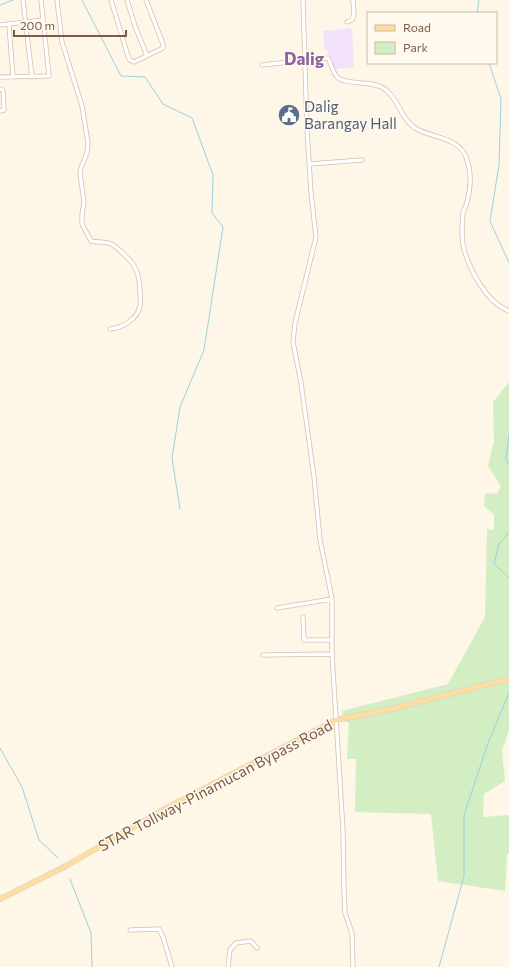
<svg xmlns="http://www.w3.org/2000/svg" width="509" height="967" font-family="Commissioner,sans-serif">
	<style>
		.education { fill: #f3e2fb }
		.green { fill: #d2eec2 }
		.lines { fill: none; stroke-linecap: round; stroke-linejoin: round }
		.stream { stroke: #9dd1dd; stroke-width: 1 }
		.minor-casing { stroke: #d4bfad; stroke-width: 5 }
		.major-casing { stroke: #ddd4cf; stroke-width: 6 }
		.minor { stroke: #fff; stroke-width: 3.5 }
		.major { stroke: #ffdd9c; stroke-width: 4.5 }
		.labels { text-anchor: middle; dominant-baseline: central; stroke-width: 3; stroke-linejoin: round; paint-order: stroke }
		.service-label { font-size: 15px; fill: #4e5e75; stroke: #fff9ee; text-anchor: start }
		.street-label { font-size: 15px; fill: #7b5b47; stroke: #fff9ee }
		.quarter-label { font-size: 17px; font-weight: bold; fill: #8c639e; stroke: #fff9ee }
	</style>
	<rect width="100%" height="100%" fill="#fef6e6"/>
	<path class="education" d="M350,28L352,30L354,68L336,69L332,66L327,50L324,49L323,31Z"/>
	<path class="green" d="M509,382V730L502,750L505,781L484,794L483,817L509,815V853L507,854L505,891L438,881L431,814L355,812L356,759H347L349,722L343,721L342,711L448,684L485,617L487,529L494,530V514L484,506L485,493L497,494L501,486L488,466L494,441L493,402Z"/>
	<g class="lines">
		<path class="stream" d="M82,0L121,76L145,77L163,104L192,118L213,175L212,213L223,227L204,350L180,407L172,458L180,509
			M0,5L13,0
			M477,13L479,0
			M489,63L501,99L499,165L490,221L509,263
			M509,435L506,460L509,465
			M509,532L499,544L494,564L509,578
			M0,748L22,787L39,840L58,858
			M70,879L91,933L92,967
			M439,967L464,876V815L488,743L509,693"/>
		<g class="minor-casing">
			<path id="minor" d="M23,0L32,77
				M57,0L62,42L82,106L88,143L87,153L81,168L80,173L84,202L82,215V224L91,241C98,243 107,241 113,245C118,248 129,259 133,264C138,272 140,281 140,291C140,296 141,302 140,306C138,319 122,328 110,329
				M111,0L128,56L130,60L134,62L163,48V44L146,0
				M127,0L135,26L147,56
				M303,0L307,130L311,193L316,237L295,323L293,342L301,383L314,477L320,540L332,599V654L343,830L344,891L345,913L352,933L353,967
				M347,22L352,20L354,14L353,0
				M0,25L43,20
				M9,25L13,77
				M262,65L328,58C331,64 333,72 337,77C346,86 373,79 386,90C399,100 401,119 415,128C433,139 457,136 466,157C472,172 471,187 467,202C466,206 464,209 463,213C462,224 461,239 464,249C470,271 487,303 509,311
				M0,77L49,76L41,0
				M0,89L3,90L4,110L0,111
				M310,164L362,160
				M277,608L332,599
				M303,617L304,640H331
				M263,655L332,654
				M130,930L159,929L163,937L172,967
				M228,967L230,950L236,943L251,941L257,948"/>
		</g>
		<g class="major-casing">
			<path id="major" d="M0,899L66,866L163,810L336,720L391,709L509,679"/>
		</g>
		<use href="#minor" class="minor"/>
		<use href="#major" class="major"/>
	</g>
	<defs>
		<g id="civic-disc" transform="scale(1.15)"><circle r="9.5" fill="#5c6f8a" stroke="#fff9ee"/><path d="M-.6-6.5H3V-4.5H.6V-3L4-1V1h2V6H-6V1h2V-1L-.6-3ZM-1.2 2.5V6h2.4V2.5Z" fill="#fff"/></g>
	</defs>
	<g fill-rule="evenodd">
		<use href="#civic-disc" x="289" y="115"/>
	</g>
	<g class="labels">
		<g class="service-label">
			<text x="304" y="106">Dalig<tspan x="304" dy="17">Barangay Hall</tspan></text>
		</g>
		<g class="street-label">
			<text transform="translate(215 785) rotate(-28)">STAR Tollway-Pinamucan Bypass Road</text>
		</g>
		<g class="quarter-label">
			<text x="304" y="58">Dalig</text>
		</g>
	</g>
	<rect x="367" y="12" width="130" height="52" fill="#fff9ee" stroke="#cabaab"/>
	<rect x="375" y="25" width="20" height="6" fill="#ffdd9c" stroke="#cabaab"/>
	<text x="403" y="32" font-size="12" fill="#7b5b47">Road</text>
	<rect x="375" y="42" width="20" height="12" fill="#d2eec2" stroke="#cabaab"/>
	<text x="403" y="52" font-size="12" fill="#7b5b47">Park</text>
	<path d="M14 30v6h112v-6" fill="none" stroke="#7b5b47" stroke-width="2"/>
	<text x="20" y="30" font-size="12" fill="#7b5b47" stroke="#fff9ee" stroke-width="3" paint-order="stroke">200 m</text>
</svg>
